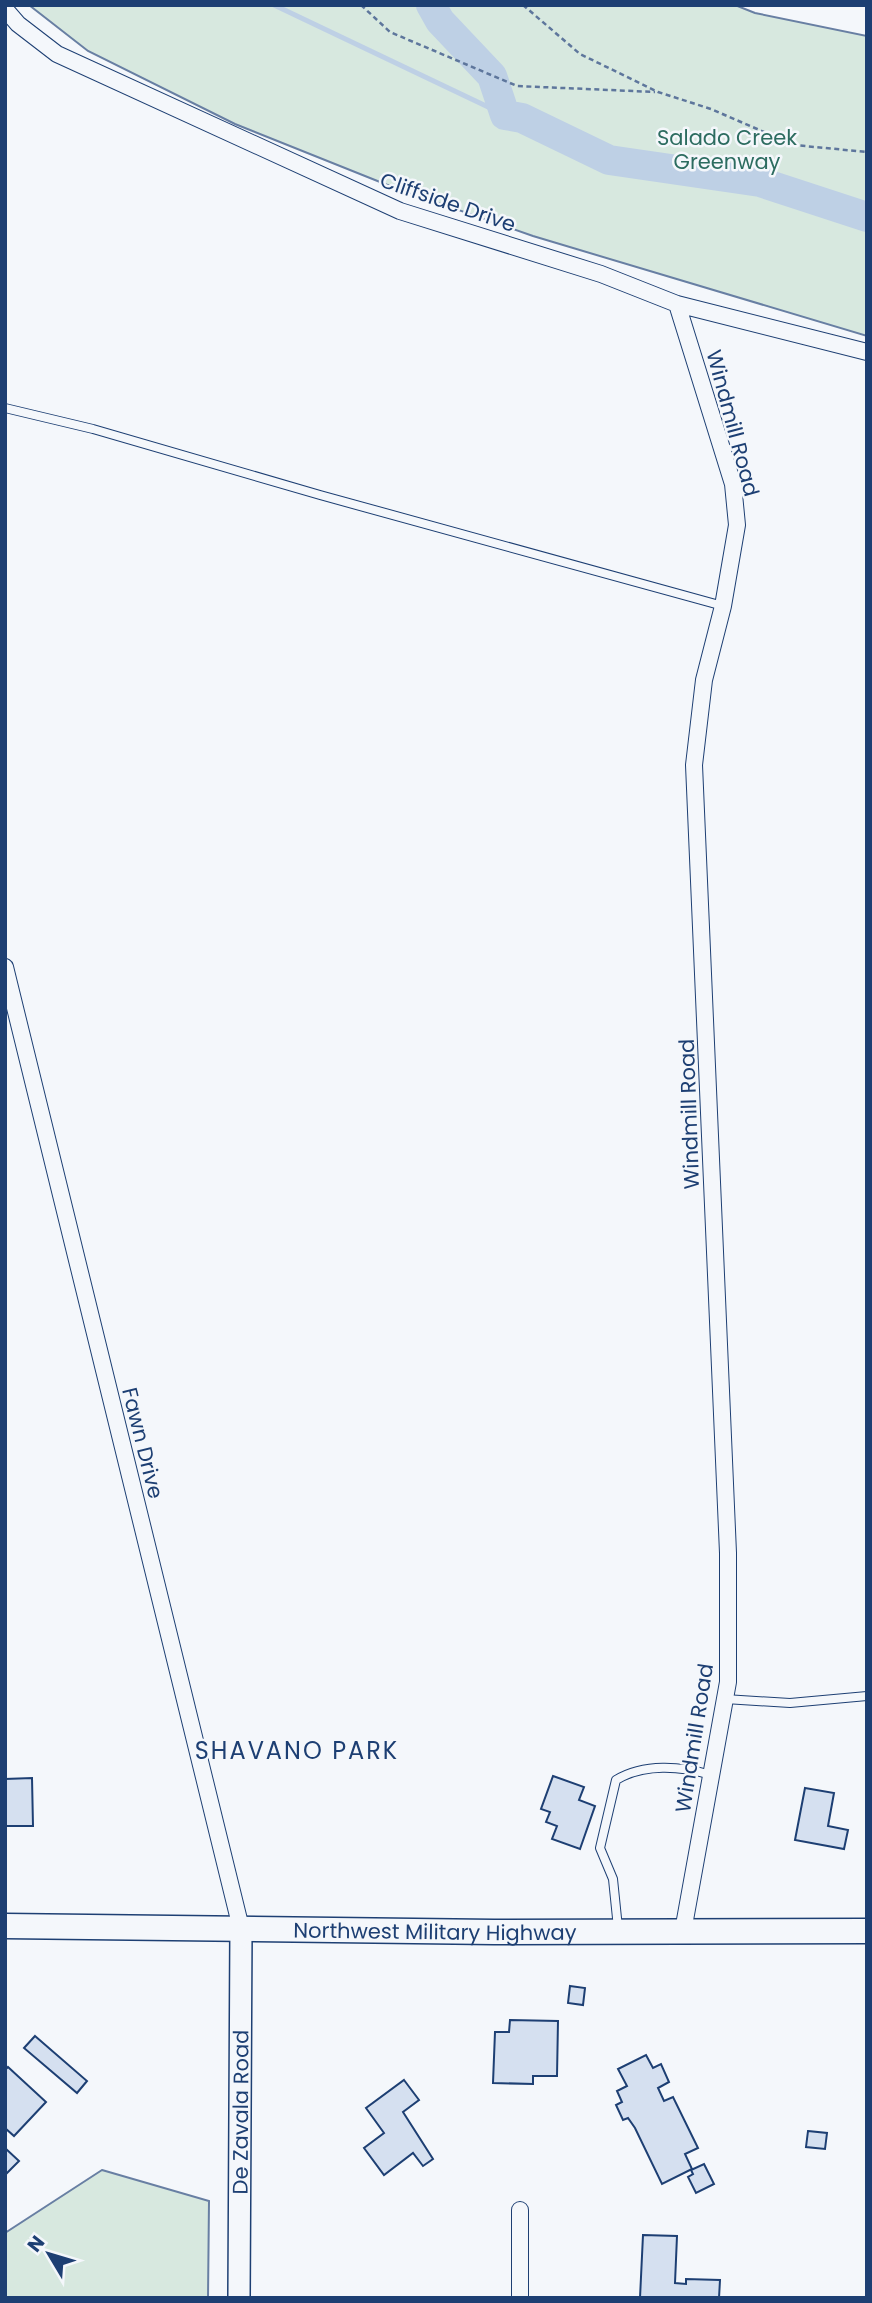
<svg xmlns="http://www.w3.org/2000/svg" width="872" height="2303" font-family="Poppins,sans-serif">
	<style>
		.green { fill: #d7e8df; stroke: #687fa3; stroke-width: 2 }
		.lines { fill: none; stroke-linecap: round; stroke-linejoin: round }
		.stream { stroke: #bed0e5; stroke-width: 5 }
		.river { stroke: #bed0e5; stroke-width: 30 }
		.building { fill: #d5e0f0; stroke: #1d3f73; stroke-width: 2 }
		.service-casing { stroke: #1d3f73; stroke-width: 10 }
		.minor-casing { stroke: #1d3f73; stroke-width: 18 }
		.secondary-casing { stroke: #1d3f73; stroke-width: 24 }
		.primary-casing { stroke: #1d3f73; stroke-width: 27 }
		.path { stroke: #5e769c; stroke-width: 2.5; stroke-dasharray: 5 3.5; stroke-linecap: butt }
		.service { stroke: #f4f7fb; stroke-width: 8 }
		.minor { stroke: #f4f7fb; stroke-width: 16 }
		.secondary { stroke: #f4f7fb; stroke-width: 21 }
		.primary { stroke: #f4f7fb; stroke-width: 24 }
		.labels { text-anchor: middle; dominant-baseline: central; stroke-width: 5; stroke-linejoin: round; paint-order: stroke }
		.park-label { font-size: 21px; fill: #2c6c60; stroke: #f4f7fb }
		.street-label { font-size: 21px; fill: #1d3f73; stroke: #f4f7fb }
		.quarter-label { font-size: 24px; letter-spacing: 2px; fill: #1d3f73; stroke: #f4f7fb }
	</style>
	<rect width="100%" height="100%" fill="#f4f7fb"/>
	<path class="green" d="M29,5H735L755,13L867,36V336L533,236L390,186L235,124L88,51Z
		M102,2170L209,2201L208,2298H5V2233Z"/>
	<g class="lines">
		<path class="stream" d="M274,5L505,115"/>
		<path class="river" d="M431,5L440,21L492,76L505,115L522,118L609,160L760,182L867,217"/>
	</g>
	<path class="building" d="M553,1776L584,1787L579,1800L595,1806L580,1849L552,1839L557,1826L546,1822L550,1812L541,1809Z
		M32,1778L33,1826H5V1779Z
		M805,1788L834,1793L828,1826L848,1830L844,1849L795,1840Z
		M570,1986L585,1988L583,2005L568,2003Z
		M510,2020L558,2021L557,2076H533V2084L493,2083L495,2032H509Z
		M35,2036L87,2081L77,2093L24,2048Z
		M646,2055L653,2068L661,2064L669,2082L658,2088L664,2101L673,2097L698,2148L685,2154L692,2169L662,2184L635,2128L628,2118L623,2120L616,2105L622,2102L617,2091L627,2086L618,2069Z
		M8,2067L46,2102L14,2136L5,2128V2070Z
		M404,2080L419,2100L403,2112L433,2159L423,2166L413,2153L384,2175L364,2148L384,2133L366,2108Z
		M808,2131L827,2133L825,2149L806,2147Z
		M5,2148L19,2161L5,2175Z
		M704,2164L714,2184L696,2193L688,2177L693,2174L691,2170Z
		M643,2235L677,2236L675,2283L686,2284V2279L720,2280L719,2298H640Z"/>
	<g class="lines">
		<g class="service-casing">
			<path id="service" d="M5,408L93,429L320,495L723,606
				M725,1699L790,1703L867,1696
				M618,1928L613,1879L600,1848L616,1780C644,1763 681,1766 711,1775"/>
		</g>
		<g class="minor-casing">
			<path id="minor" d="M5,9L18,24L57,54L400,211L601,274L677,304L867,352
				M677,304L733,484L737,525L723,606L704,680L694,765L728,1553V1682L683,1931
				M5,967L241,1928
				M520,2298V2210"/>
		</g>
		<g class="secondary-casing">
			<g id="secondary">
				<path id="s1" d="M239,2298L241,1928"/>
			</g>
		</g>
		<g class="primary-casing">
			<g id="primary">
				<path id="s2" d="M5,1926L494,1932L867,1931"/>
			</g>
		</g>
		<path class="path" d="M361,5L390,32L517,86L655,92
			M523,5L580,54L658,92L711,109L794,145L867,152"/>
		<use href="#service" class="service"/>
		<use href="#minor" class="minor"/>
		<use href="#secondary" class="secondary"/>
		<use href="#primary" class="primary"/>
	</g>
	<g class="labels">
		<g class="park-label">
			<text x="727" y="137">Salado Creek<tspan x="727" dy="24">Greenway</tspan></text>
		</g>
		<g class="street-label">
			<text transform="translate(448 202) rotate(19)">Cliffside Drive</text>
			<text transform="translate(733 423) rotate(75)">Windmill Road</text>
			<text transform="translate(689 1114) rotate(-92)">Windmill Road</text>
			<text transform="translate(143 1443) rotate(76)">Fawn Drive</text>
			<text transform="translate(694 1738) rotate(-81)">Windmill Road</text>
			<text stroke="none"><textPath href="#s2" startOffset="430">Northwest Military Highway</textPath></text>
			<text stroke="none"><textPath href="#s1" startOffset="186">De Zavala Road</textPath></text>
		</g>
		<g class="quarter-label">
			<text x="297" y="1750">SHAVANO PARK</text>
		</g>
	</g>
	<rect width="872" height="2303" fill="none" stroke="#1d3f73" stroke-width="14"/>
	<g transform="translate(49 2254) rotate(308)" stroke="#f4f7fb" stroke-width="5" paint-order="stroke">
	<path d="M0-5L12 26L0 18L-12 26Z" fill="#1d3f73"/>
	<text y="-10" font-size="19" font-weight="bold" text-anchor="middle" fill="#1d3f73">N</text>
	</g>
</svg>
